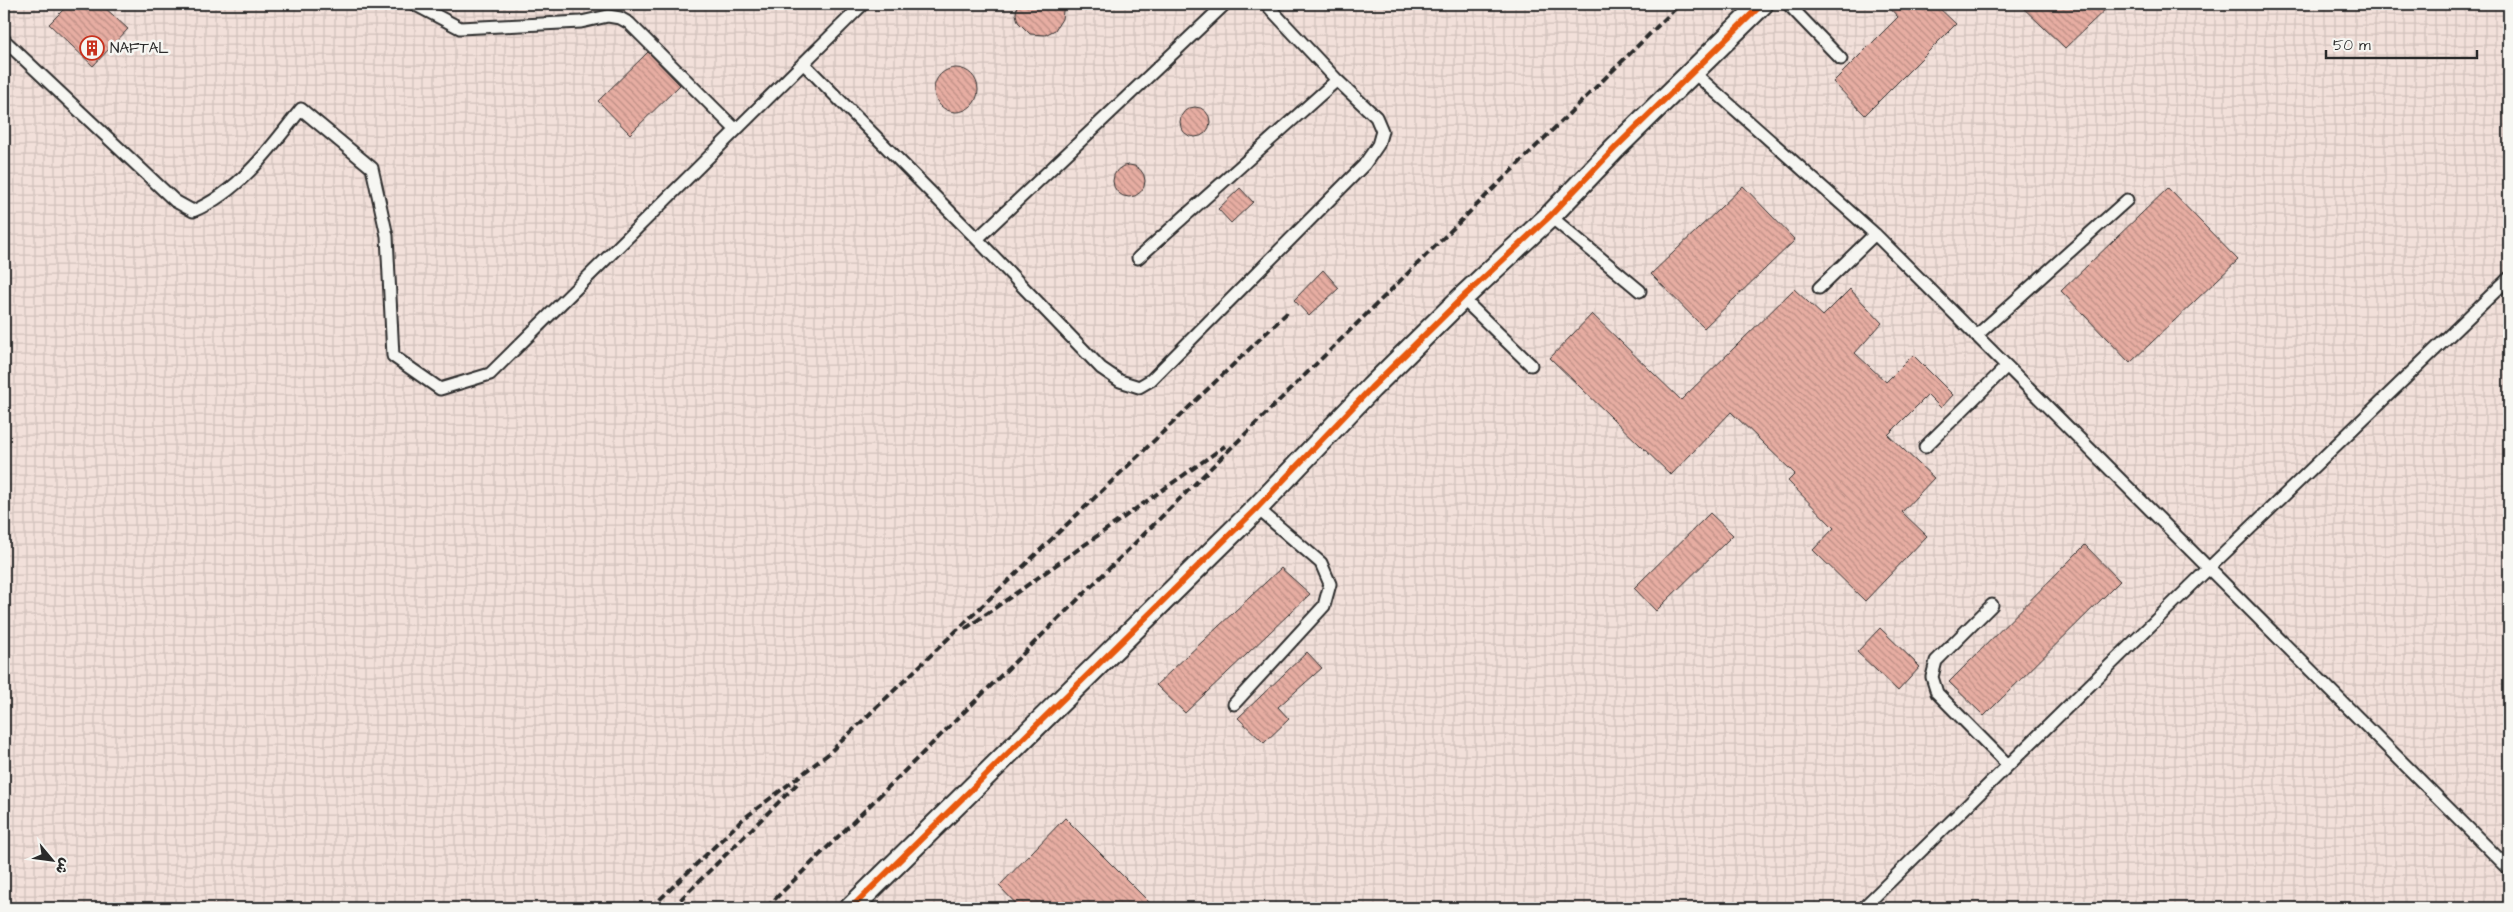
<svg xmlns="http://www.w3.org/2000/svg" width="2513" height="912" font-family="'Architects Daughter','Playpen Sans Arabic',sans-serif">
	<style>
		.industrial { fill: url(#industrial-grid) }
		.building { fill: url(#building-back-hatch); stroke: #2b2b2b }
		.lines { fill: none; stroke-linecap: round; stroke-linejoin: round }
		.lane-casing { stroke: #2b2b2b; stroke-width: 15 }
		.street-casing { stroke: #2b2b2b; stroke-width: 25 }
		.lane { stroke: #f6f6f2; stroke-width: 11 }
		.street { stroke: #f6f6f2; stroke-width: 21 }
		.rail { stroke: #2b2b2b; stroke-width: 4; stroke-dasharray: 8 4; stroke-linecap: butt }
		.cycleway-casing { stroke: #f6f6f2; stroke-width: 9 }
		.cycleway { stroke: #e8590c; stroke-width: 6 }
		.labels { text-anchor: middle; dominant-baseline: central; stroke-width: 5; stroke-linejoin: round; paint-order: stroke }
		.poi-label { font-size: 15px; fill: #2b2b2b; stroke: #f6f6f2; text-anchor: start }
	</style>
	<defs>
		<pattern id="industrial-grid" width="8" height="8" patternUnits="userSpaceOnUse" patternTransform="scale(1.25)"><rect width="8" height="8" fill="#f2e0da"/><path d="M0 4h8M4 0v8" fill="none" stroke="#d0c0bb"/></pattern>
		<pattern id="building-back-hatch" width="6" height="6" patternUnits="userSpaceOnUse" patternTransform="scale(1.25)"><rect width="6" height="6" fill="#e7ada2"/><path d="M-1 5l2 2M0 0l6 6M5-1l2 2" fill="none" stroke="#bb8d84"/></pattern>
	</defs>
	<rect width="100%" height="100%" fill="#f6f6f2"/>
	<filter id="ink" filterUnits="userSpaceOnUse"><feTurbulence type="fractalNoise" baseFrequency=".02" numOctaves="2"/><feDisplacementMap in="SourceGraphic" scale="10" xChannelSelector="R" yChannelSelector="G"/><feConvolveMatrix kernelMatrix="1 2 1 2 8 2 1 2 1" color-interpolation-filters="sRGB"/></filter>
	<g filter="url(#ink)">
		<path class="industrial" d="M4,4H2509V908H4Z"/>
		<path class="building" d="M69,4H101L128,29L93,66L49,24Z
			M1017,4H1064L1062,19L1055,30L1045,35L1030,34L1018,22L1016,14Z
			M1886,4H1935L1956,24L1865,115L1833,82L1898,17Z
			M2019,4H2111L2065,48Z
			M648,52L680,85L630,134L598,101Z
			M934 90a22 22 0 1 1 44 0a22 22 0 1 1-44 0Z
			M1180 122a15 15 0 1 1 30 0a15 15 0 1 1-30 0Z
			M1113 181a16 16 0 1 1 32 0a16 16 0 1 1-32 0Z
			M1743,186L1795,240L1704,328L1651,274Z
			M1240,188L1253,202L1231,223L1218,209Z
			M2168,188L2238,260L2130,363L2061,291Z
			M1323,270L1339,288L1309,316L1294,300Z
			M1794,289L1823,316L1850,289L1882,323L1855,353L1886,382L1913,355L1953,395L1941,408L1928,395L1888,435L1934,478L1902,512L1927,536L1865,601L1813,550L1834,528L1788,481L1795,474L1731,412L1671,475L1550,358L1592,314L1681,400Z
			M1710,513L1733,535L1656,611L1634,588Z
			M2085,545L2120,581L1984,716L1949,682Z
			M1281,568L1310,594L1185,713L1156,685Z
			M1880,628L1920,667L1898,691L1857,652Z
			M1307,652L1322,668L1278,707L1289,719L1264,743L1238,718Z
			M1065,818L1155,908H1020L999,886Z"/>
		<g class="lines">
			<g class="lane-casing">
				<path id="lane" d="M414,4L460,28L581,22L608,16L620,18L629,23L735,129
					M1788,4L1841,59
					M4,40L175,201L193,211C239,192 271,148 301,109L372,168L387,236L393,356L440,389L490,374L863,4
					M803,63L977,239L1101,368L1120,381L1139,387L1151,380L1364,165L1378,145L1382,131L1376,117L1337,80L1266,4
					M1692,71L1875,234L2509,869
					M1550,216L1640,291
					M977,239L1225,4
					M1138,258L1337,80
					M1819,288L1875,234
					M1462,298L1531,365
					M1976,336L2127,200
					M1925,447L2007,366
					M1992,605L1936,661L1932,677L1937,693L2008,765
					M1234,704L1324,606L1330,584L1321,563L1257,508
					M1863,908L2209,568L2509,278"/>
			</g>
			<g class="street-casing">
				<path id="street" d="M851,908L1257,508L1371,388L1462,298L1550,216L1616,147L1762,4"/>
			</g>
			<use href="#lane" class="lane"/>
			<use href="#street" class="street"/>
			<path class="rail" d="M965,629L1225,446
				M651,908L742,820L827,755L1289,311
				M672,908L800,781
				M766,908L1680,4"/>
			<g class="cycleway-casing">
				<path id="cycleway" d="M851,908L1257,508L1371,388L1462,298L1550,216L1616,147L1762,4"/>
			</g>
			<use href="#cycleway" class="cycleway"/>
		</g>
	</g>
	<defs>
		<g id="building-ring" transform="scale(1.25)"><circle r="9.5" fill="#f6f6f2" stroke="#c8321e" stroke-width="1.5"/><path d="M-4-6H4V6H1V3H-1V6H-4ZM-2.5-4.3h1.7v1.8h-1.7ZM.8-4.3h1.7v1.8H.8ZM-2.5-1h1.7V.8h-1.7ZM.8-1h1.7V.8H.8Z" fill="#c8321e"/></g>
	</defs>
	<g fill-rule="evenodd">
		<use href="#building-ring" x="92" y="48"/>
	</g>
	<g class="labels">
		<g class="poi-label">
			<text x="110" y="48">NAFTAL</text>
		</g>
	</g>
	<rect width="2513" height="912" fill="none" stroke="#f6f6f2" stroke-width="20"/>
	<rect x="10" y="10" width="2493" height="892" fill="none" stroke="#2b2b2b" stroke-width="2" filter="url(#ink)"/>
	<g transform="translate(52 860) rotate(119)" stroke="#f6f6f2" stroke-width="4" paint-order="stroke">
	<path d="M0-4L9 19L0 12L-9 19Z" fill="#2b2b2b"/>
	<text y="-8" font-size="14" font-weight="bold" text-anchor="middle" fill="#2b2b2b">ش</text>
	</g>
	<path d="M2326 50v8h151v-8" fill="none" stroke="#2b2b2b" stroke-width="2.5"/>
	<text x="2333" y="50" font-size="15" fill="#2b2b2b" stroke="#f6f6f2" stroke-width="4" paint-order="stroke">50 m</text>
</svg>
